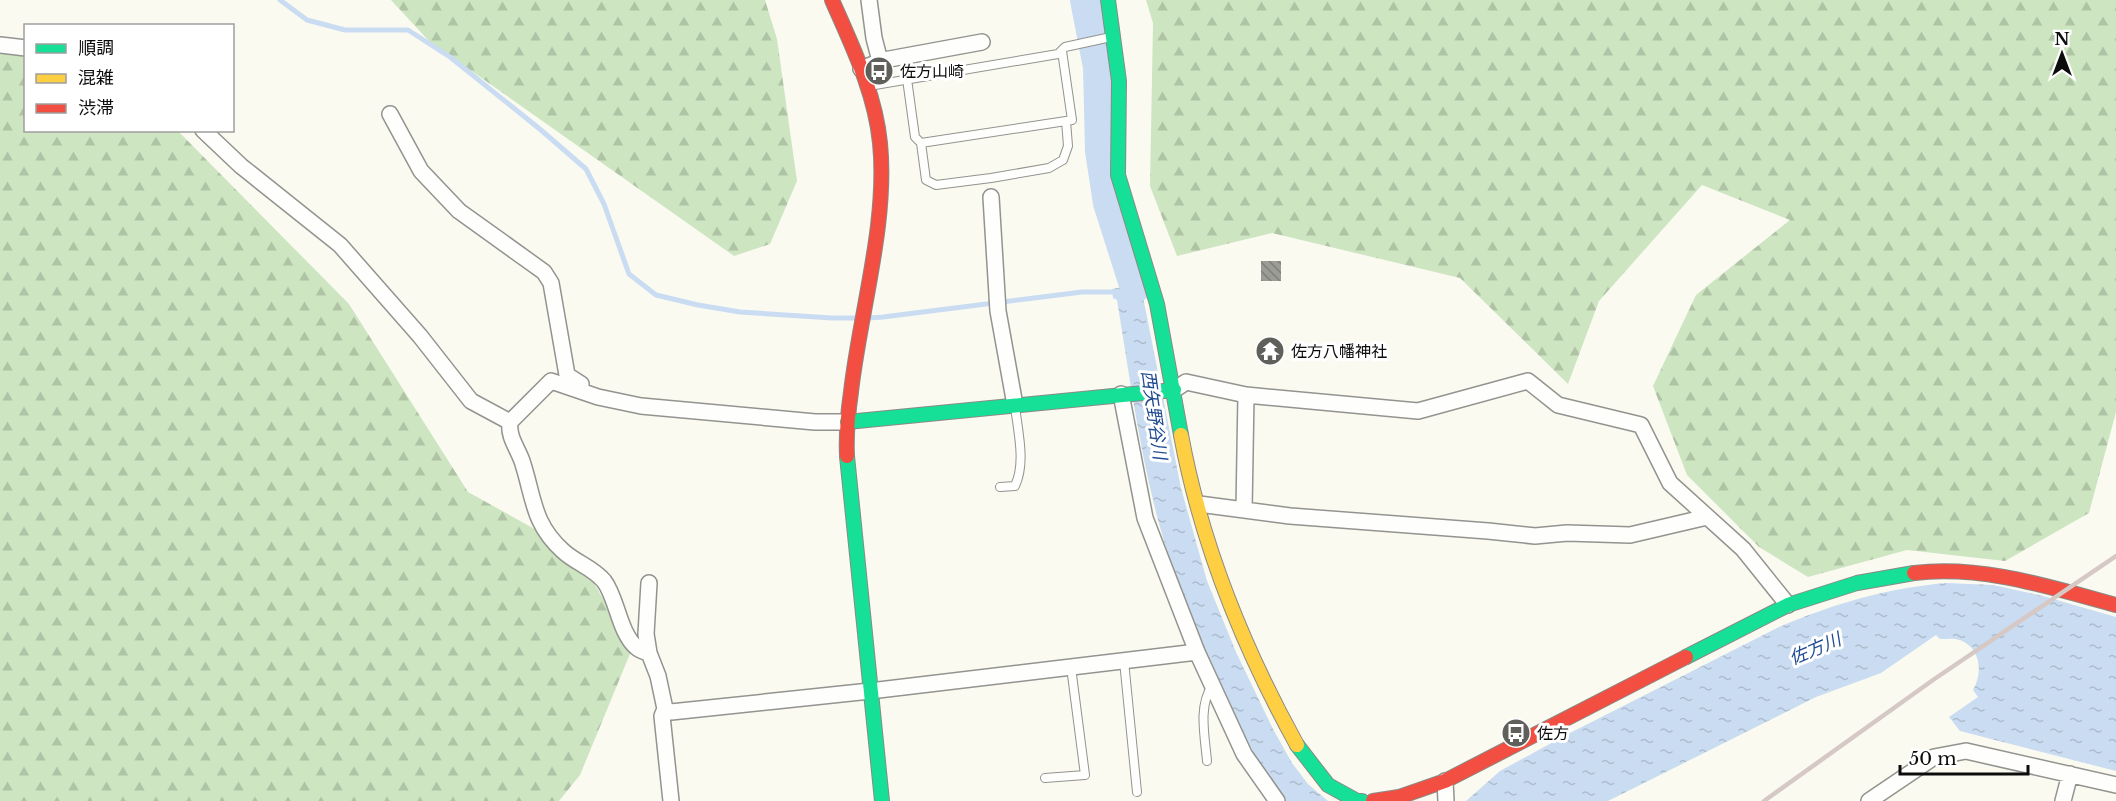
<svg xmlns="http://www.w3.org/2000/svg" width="2116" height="801" font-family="'Libre Baskerville','Noto Sans JP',serif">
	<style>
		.forest { fill: url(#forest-firs) }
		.water { fill: url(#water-ripples) }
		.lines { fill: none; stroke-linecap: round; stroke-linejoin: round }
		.stream { stroke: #cadcf1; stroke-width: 5 }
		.river { stroke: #cadcf1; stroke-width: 30 }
		.building { fill: url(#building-back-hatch) }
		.lane-casing { stroke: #93938f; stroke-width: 10 }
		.street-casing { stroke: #93938f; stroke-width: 18 }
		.fast-casing { stroke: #8a8a86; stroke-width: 16 }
		.slow-casing { stroke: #8a8a86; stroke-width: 16 }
		.jam-casing { stroke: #8a8a86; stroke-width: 16 }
		.lane { stroke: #fefefd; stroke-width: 8 }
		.street { stroke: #fefefd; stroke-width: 15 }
		.fast { stroke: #16e098; stroke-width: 14 }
		.slow { stroke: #ffcf43; stroke-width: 14 }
		.jam { stroke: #f24e42; stroke-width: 14 }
		.rail { stroke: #d5c8c5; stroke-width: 4.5 }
		.labels { text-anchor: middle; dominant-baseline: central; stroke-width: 6; stroke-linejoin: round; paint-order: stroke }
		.poi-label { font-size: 16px; fill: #0c0c0c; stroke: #fff; text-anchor: start }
		.water-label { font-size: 18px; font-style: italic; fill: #204b93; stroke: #fff }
	</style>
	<defs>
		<pattern id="forest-firs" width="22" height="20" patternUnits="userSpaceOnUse" patternTransform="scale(1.5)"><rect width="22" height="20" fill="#cde5c1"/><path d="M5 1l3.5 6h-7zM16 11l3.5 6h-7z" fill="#afc3a5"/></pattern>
		<pattern id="water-ripples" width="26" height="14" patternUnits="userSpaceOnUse" patternTransform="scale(1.5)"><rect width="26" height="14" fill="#cadcf1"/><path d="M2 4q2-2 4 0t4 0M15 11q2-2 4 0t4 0" fill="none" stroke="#acbccd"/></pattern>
		<pattern id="building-back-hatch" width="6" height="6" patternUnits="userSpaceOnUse" patternTransform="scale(1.5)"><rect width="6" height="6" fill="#9c9c97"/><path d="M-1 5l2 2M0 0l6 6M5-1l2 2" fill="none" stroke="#7e7e7a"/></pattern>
	</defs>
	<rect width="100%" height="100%" fill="#fafaf1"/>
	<path class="forest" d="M391,0H765L777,39L797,181L770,244L734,256L429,41Z
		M1146,0H2116V412L2089,513L2005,561L1907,550L1808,577L1759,547L1687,475L1653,386L1696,295L1790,220L1702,185L1599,301L1568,384L1460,278L1272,233L1177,256L1150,186L1153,23Z
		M0,50L25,57L26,130L178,131L349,304L468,492L576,552L632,649L580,775L559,801H0Z"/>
	<path class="water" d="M1126,248L1141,287L1181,488L1207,581L1236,652L1273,729L1292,763L1308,784L1328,801H1286C1258,767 1240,726 1221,686C1197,632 1173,577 1158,520C1139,448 1129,373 1117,300L1113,298L1112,289L1122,287L1128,281L1118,253Z
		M1946,583L1993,585L2043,596L2116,617V771L1960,731L1949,717L1978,697L1973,690C1983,673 1981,648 1960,640C1954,638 1947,639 1940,639L1936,635L1881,673L1816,697L1608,801H1466L1500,771L1566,735L1779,627C1833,604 1887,588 1946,583Z"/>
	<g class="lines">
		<path class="stream" d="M280,0L307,20L345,30H408L450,57L541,130L586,169L604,204L629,274L656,295L698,305L740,312L832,318H856
			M868,318L883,317L1082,292H1119"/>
		<path class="river" d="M1085,0L1098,67L1100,151L1108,203L1135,288"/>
	</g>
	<path class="building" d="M1261,261H1281V281H1261Z"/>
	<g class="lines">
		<g class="lane-casing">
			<path id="lane" d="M907,79L915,137L921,143L1066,121L1072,120L1062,51
				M869,86L1058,54L1065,47L1111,37
				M921,143L926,180L936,185L991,178L1049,168L1063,160L1068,146L1066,121
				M1000,487L1015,486C1026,462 1018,433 1015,406
				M1124,661L1137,792
				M1207,761C1205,737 1198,706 1212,686
				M1045,778L1085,775L1071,667"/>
		</g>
		<g class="street-casing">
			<path id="street" d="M869,0L874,38L880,61
				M0,45L26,48
				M861,69L884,60L982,42
				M390,114L421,171L459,211L544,272L551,283L567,375L581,384V387
				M203,130L241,166L340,245L420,336L471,401L510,422L551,381L598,397L641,406L815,422H847
				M991,197L998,311L1015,405
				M1174,390L1186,382L1246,395L1418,411L1528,381L1558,405L1641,425L1670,483L1743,549L1788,605
				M1121,394L1145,518L1197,652L1244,754L1277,801
				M510,422C508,437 517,447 522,461C534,497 532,523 563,551C576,563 592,567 604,581C617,598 619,632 636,647C639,650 645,652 649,653
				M1199,504L1290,516L1488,531L1535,536L1567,533L1630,535L1707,517
				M1244,510L1246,395
				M649,583L646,634L649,653L658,676L665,709L671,712L870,691L1197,652
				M665,709L662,716L671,801
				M1445,781L1446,801
				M1869,801L1934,757L1966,751L2116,785
				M2063,801L2070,774"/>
		</g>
		<g class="fast-casing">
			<path id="fast" d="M1108,0L1119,81L1118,175L1157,304L1181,435
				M847,422L1174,390
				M847,456L882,801
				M1686,657L1788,605L1857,583L1914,573
				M1297,745L1328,785L1357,801H1362"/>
		</g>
		<g class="slow-casing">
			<path id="slow" d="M1181,435C1201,543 1244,649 1297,745"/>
		</g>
		<g class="jam-casing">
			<path id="jam" d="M832,0C852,46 875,92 880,143C888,223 860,312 851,392C848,413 846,435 847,456
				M1914,573C1984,565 2049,587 2116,605
				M1373,801L1399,797L1445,781L1686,657"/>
		</g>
		<use href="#lane" class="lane"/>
		<use href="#street" class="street"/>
		<use href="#fast" class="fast"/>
		<use href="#slow" class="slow"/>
		<use href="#jam" class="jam"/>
		<path class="rail" d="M1764,801L1933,680L2116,556"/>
	</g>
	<defs>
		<g id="bus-disc" transform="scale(1.5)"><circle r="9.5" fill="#5f5f5c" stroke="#fff"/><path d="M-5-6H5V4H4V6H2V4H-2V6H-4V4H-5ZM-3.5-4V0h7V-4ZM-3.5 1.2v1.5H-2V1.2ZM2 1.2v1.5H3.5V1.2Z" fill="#fff"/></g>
		<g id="temple-disc" transform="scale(1.5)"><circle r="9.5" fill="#5f5f5c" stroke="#fff"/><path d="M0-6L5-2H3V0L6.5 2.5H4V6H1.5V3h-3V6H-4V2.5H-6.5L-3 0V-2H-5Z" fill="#fff"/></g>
	</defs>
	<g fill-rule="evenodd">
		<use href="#bus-disc" x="879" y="71"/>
		<use href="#temple-disc" x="1270" y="351"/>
		<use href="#bus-disc" x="1516" y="733"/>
	</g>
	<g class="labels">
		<g class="poi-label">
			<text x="900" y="71">佐方山崎</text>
			<text x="1291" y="351">佐方八幡神社</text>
			<text x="1537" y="733">佐方</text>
		</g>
		<g class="water-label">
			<text transform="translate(1154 415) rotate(82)">西矢野谷川</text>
			<text transform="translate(1815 649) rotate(-23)">佐方川</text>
		</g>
	</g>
	<rect x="24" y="24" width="210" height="108" fill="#ffffff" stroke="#9e9e9e" stroke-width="1.5"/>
	<rect x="36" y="44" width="30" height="9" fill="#16e098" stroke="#9e9e9e" stroke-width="1.5"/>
	<text x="78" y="54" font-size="18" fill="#0c0c0c">順調</text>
	<rect x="36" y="74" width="30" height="9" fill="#ffcf43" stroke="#9e9e9e" stroke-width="1.5"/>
	<text x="78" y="84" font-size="18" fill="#0c0c0c">混雑</text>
	<rect x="36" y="104" width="30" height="9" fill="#f24e42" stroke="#9e9e9e" stroke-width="1.5"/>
	<text x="78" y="114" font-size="18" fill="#0c0c0c">渋滞</text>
	<g transform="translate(2062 54)" stroke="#ffffff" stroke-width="4.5" paint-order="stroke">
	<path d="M0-4.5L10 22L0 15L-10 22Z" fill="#0c0c0c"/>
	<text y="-9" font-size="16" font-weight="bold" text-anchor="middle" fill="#0c0c0c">N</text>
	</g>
	<path d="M1900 765v9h128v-9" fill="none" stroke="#0c0c0c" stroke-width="3"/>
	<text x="1909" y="765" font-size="18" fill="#0c0c0c" stroke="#ffffff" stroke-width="4.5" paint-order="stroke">50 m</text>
</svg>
